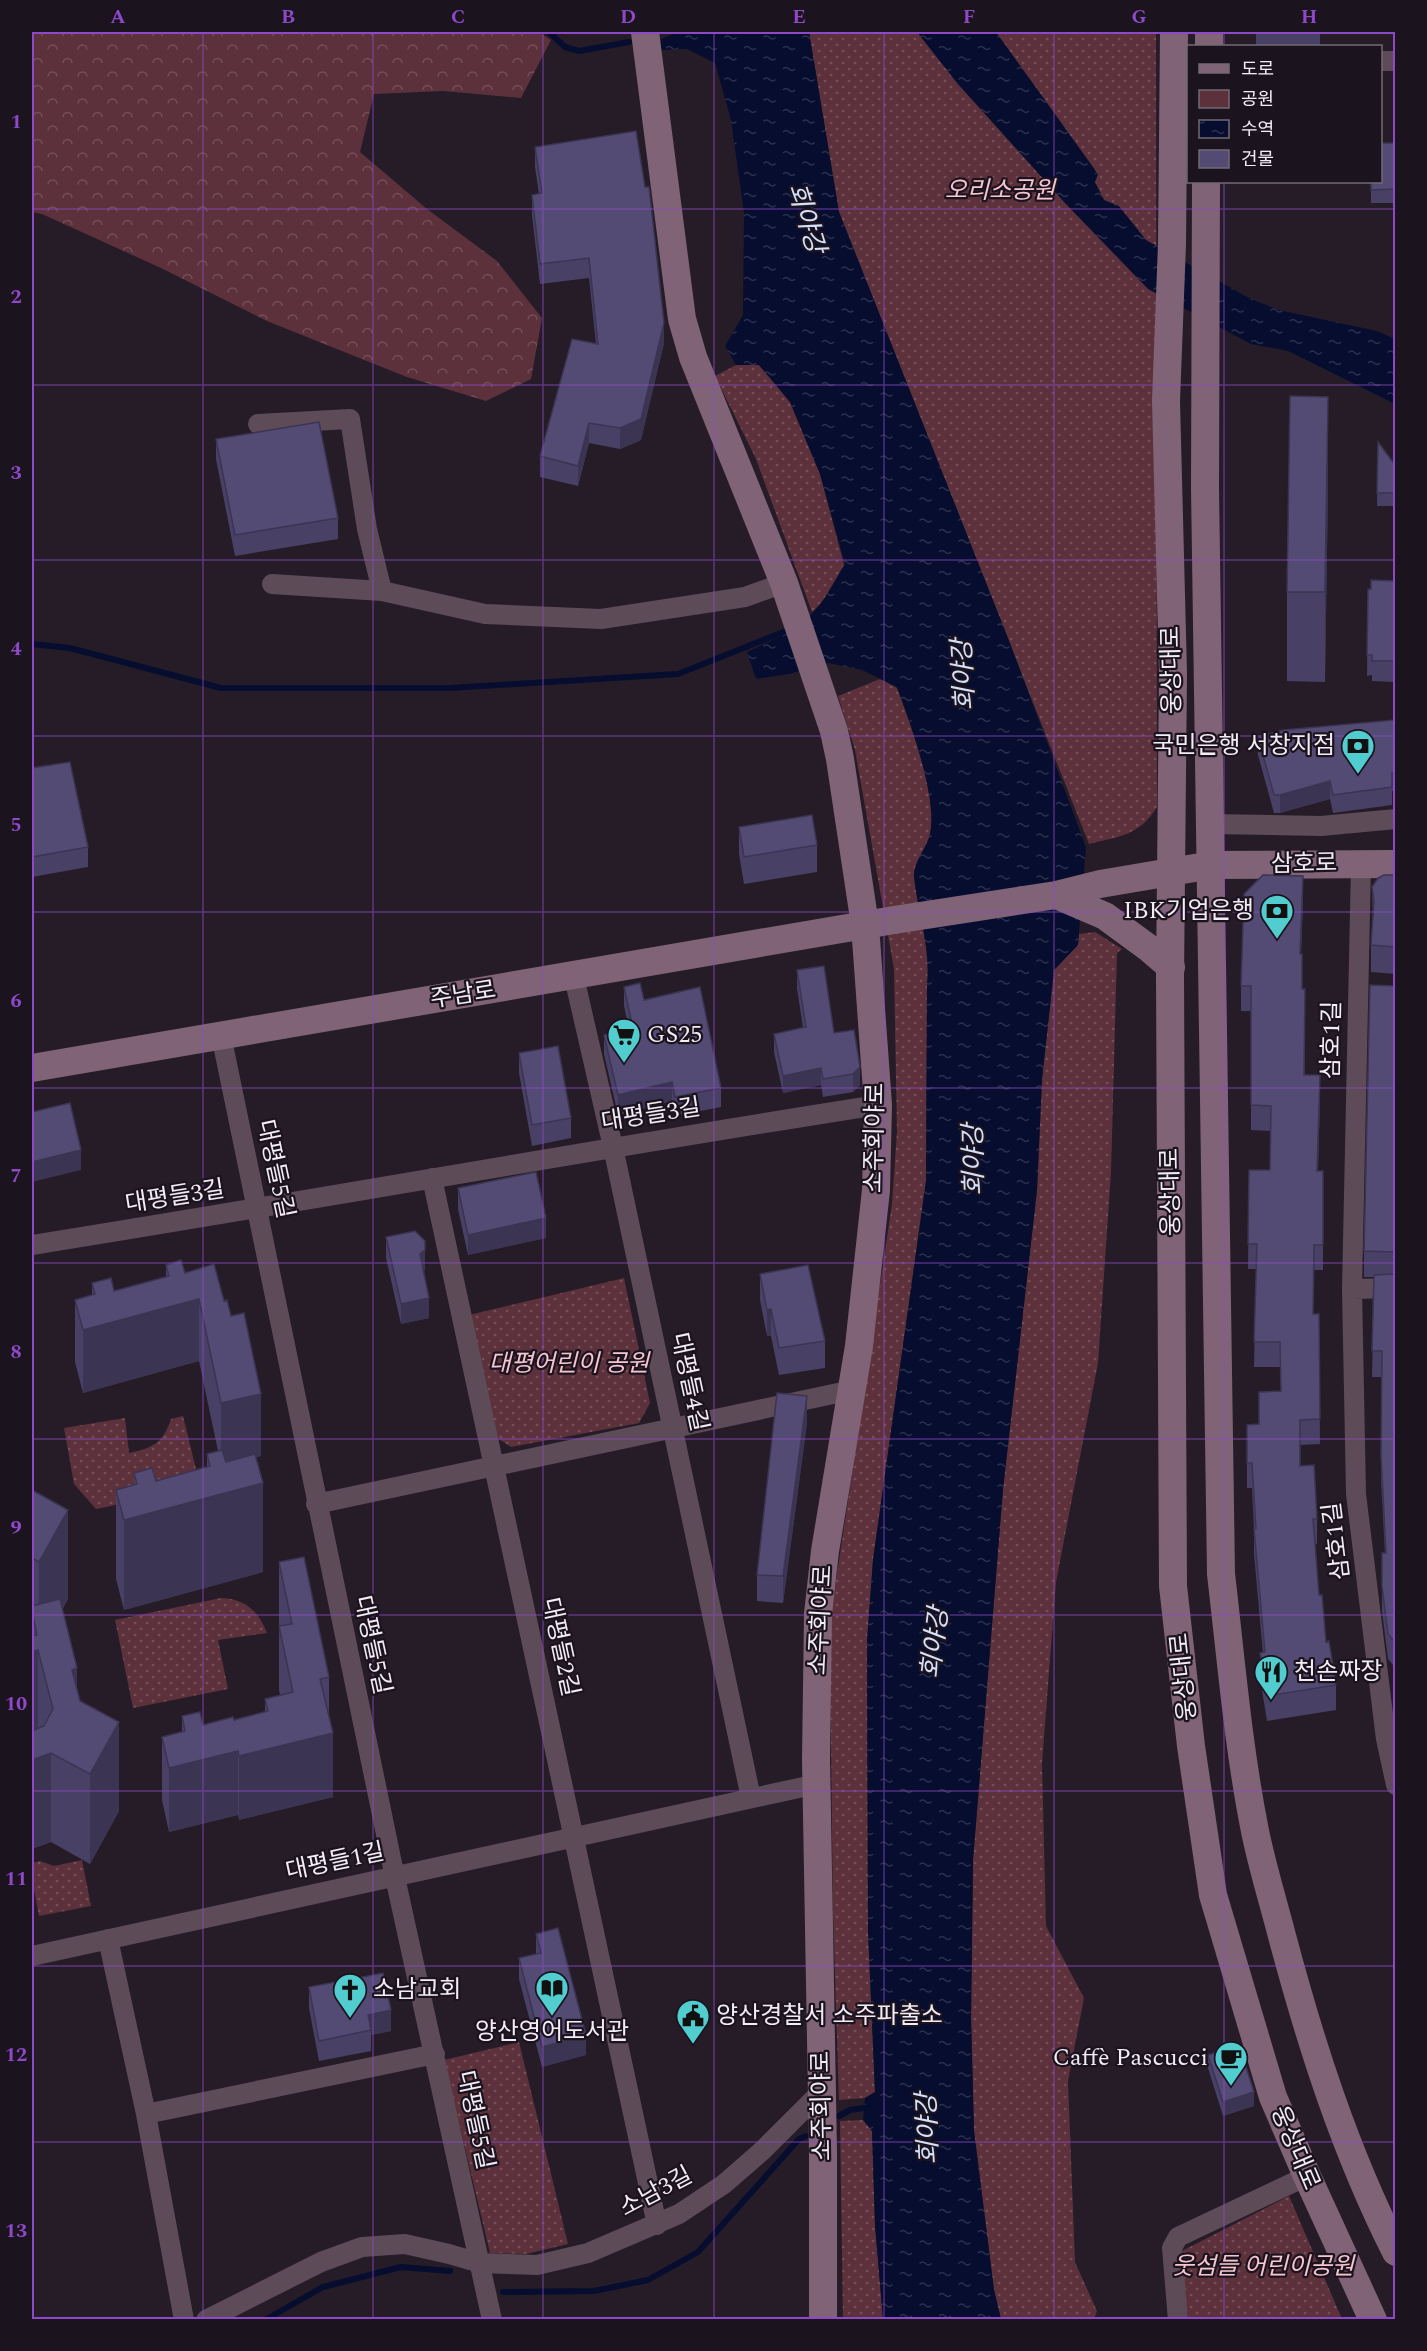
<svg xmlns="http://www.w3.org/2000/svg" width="1427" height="2351" font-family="Spectral,'Noto Sans KR',serif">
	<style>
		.green { fill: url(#green-dots) }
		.forest { fill: url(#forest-crowns) }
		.water { fill: url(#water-ripples) }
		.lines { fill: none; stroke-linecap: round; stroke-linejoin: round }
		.stream { stroke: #060d2e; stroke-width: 6 }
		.street { stroke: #5d4b57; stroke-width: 20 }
		.secondary { stroke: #806376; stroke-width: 28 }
		.wall { fill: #484065 }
		.shaded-wall { fill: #3b3452 }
		.building { fill: #544b75; stroke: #3b3452; stroke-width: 1.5 }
		.grid { fill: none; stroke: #8d49c7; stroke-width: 1.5; stroke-opacity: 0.55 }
		.labels { text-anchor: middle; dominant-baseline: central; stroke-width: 4.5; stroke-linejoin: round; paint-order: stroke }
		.park-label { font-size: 24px; font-style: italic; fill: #f7c5cf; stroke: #1b131e }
		.street-label { font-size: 24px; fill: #f2ecf4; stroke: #1b131e }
		.poi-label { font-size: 24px; fill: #f2ecf4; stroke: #1b131e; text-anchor: start }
		.water-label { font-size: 26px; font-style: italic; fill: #d4dffa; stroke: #1b131e }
		.neatline { fill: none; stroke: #8d49c7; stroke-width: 2 }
		.grid-label { font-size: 20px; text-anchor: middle; font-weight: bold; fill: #8d49c7 }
	</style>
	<defs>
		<pattern id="green-dots" width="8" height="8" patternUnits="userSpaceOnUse" patternTransform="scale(1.5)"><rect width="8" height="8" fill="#5c313b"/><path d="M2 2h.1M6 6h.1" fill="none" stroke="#744f58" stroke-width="1.8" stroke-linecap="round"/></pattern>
		<pattern id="forest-crowns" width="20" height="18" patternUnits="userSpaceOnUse" patternTransform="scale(1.5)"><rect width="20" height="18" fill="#5c313b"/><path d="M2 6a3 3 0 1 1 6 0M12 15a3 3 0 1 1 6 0" fill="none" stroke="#744f58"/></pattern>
		<pattern id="water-ripples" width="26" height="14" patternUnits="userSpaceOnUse" patternTransform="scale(1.5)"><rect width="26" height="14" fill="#060d2e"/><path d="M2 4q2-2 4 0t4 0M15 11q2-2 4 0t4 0" fill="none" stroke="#2b304d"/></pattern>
	</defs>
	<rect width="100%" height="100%" fill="#251c28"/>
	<path class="green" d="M809,32H1156L1157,807C1139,836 1120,836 1089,844L839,212Z
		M736,365H759L790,402L820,474L844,565L823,601L812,612L756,459L715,376Z
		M880,679L897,688C910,722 938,798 930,834C927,848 913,863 914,877C918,913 931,948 927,985L926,1181L873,1560L867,1641L868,1930L875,2092L865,2098L839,2100L833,1914L830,1656L832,1608L892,1204L897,1131L894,969L855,750L838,696Z
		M1095,932L1122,949L1117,953L1111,1172L1098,1363L1056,1582L1042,1763L1046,1926L1084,1998L1068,2081L1075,2262L1097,2311L1094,2319L1001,2320L994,2290L974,2131L971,2017L973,1860L1003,1489L1037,1190L1042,1079L1054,970L1078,945L1079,934Z
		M624,1278L650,1403L639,1423L511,1447L497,1438L469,1315Z
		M183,1416L197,1473L187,1490L96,1509L74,1484L64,1428L125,1418L129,1453C153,1448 163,1443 171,1419Z
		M221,1598C246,1599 258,1611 267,1633L218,1640L228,1689L133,1708L115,1620Z
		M82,1860L91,1906L39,1916L32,1879V1863L40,1861L54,1866Z
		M519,2042L568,2244L526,2254L490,2253L444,2060Z
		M863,2120L872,2131L875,2225L883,2319H843L840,2121Z
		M1289,2196L1342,2319H1188L1180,2252Z"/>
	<path class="forest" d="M32,32H538L551,40L521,98L443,91L374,94L360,152L427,209L497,261L542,318L531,379L486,401L407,377L267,321L161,268L42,214L32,212Z"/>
	<path class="water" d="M678,32H809L839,212L1010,643L1086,847L1078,945L1054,970L1042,1079L1037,1190L1003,1489L973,1860L971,2017L974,2131L994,2290L1001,2319H883L875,2225L872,2131L863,2120L865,2098L875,2092L868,1930L867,1641L873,1560L926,1181L927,985C931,948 918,913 914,877C913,862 927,848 930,834C938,798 910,722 897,687L862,670L828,663L789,674L756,679L747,652C768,642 791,633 808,618C824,603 834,582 845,564L820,474L790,402L759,365H736L725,346L743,315L744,213L731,120L715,63L687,49L660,50L661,39Z
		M917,32H996L1098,174L1095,182L1104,200L1119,206L1146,240L1249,298L1279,310L1377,331L1395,339V404L1288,351L1251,344L1148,289L1064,202L957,83Z"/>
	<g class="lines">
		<path class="stream" d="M549,32L565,47L579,51L629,42
			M32,644L70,648L221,688H450L678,674L791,629
			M839,2116L850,2110L870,2107
			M503,2292L594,2291L648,2280L698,2252L799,2139L806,2136
			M265,2320L323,2287L401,2267L450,2271"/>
		<path class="street" d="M1380,61H1396
			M258,424L350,419L367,529L382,591
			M272,584L382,591L485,614L601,619L745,597L784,583
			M1210,824L1321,826L1396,819
			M1361,864L1352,1289L1356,1494L1386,1739L1396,1785
			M574,977L613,1147L751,1798
			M221,1035L393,1868L492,2320
			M432,1178C510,1526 581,1876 657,2225
			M32,1245C314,1200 595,1149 878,1105
			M1352,1289L1396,1288
			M316,1504L852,1390
			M108,1939L146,2114L184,2320
			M32,1956L817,1784
			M146,2114L435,2054
			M206,2320L321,2262L362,2247L405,2244L449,2254L480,2263L537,2265L588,2253L679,2214L724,2184L763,2150L822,2091
			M1178,2320L1172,2248L1178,2237L1307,2176"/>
		<path class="secondary" d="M645,32L682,319L693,357L784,583L834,731L840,759L865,925L878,1105L876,1190L859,1346L825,1551L818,1614L816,1759L823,2152V2320
			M1174,32L1172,244L1166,401L1173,673L1170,977L1173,1586L1191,1746L1213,1895L1273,2097L1307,2176L1373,2320
			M1209,46V32
			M1206,182L1205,488L1221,1574C1231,1659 1238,1746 1255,1831C1262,1866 1273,1901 1282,1936C1311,2045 1345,2151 1396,2252
			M1056,895L1105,916L1150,949L1171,967
			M32,1068L894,920L1056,895L1100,884L1212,865L1396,864"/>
	</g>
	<path class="wall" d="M1256,32H1320V46L1256,45Z
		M1395,143V203H1371V182Z
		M535,147L664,343L641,440L620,449L589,443L578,486L540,477V456L596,344L589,278L540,284L532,215V195L539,194L535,167Z
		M216,439L338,518V539L235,556L216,459Z
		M1378,442L1395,465V506H1377Z
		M1328,486L1325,682L1287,681V592Z
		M1395,581L1394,682L1372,681V675L1367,676L1368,589H1371Z
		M1395,720V791H1392V805L1333,813L1330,799L1280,813H1274L1258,755V737Z
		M32,768L88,847V867L32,877Z
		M739,827L817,845V872L744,884L739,854Z
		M1395,875V974L1371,972V945L1373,919L1372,887Z
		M1303,901L1301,954L1305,1075L1320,1100L1318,1171H1323V1270H1314L1313,1314H1319L1320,1444L1300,1445V1466L1317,1519V1544H1315L1319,1595L1326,1642L1336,1685V1710L1267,1721L1260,1678V1653H1263L1254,1554V1529L1252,1488H1247V1425L1259,1424L1281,1391L1280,1367H1254L1256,1269H1248L1249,1170H1270V1131L1251,1130V1011H1241V986Z
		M797,970L834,1033L860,1085L853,1092L823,1097L821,1085L783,1093L774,1052V1034L803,1028L797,988Z
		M1395,986V1665H1393L1388,1659L1382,1611V1553H1385L1381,1480L1382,1377H1372L1374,1277H1364V1251Z
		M624,987L644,1000L721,1088V1107L675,1116L672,1101L618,1115L604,1054V1035L629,1029L624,1006Z
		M519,1053L571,1118V1138L532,1146L519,1073Z
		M458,1188L546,1238L468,1255L458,1209Z
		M386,1237L425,1270L424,1271L429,1318L401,1324L386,1258Z
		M214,1264L261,1456L256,1457L263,1572L124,1610L116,1579V1490L134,1485V1473L156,1481L207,1467V1454L218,1451L199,1361L83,1393L75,1362V1300L92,1295V1283L114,1291L166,1277V1265L185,1273Z
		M760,1274L825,1341V1368L779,1375L771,1336H767L760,1300Z
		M807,1423L783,1603L757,1601V1575Z
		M32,1490L68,1599L62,1610L77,1688L80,1701L119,1811L90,1864L51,1842L32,1849Z
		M279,1562L329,1677V1714L333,1797L239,1820L238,1815L169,1832L162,1800V1737L182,1732V1716L203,1725L234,1720L265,1712V1699L280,1695L279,1690Z
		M536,1934L586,2055L542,2067L519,1979V1958L536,1954Z
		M309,1987L391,2031L371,2035V2051L319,2061L309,2008Z
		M1208,2055L1254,2106L1223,2116L1208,2068Z"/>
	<path class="shaded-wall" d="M664,323V343L641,440L620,449V428Z
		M1328,397V486L1325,682V592Z
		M589,423V443L578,486V466Z
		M1330,781V799L1280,813V795Z
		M1303,876V901L1300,979V954Z
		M860,1067V1085L853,1092V1074Z
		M821,1068V1085L783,1093V1076Z
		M1320,1075V1100L1317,1196V1171Z
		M672,1082V1101L618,1115V1095Z
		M81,1150V1170L32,1182V1162Z
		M546,1218V1238L468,1255V1235Z
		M425,1241V1270L420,1274V1254Z
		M429,1298V1318L401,1324V1304Z
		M199,1299V1361L83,1393V1330Z
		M771,1309V1336H767V1310Z
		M261,1394V1456L221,1465V1403Z
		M807,1396V1423L783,1603V1576Z
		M263,1483V1572L124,1610V1520Z
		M68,1510V1599L39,1652V1562Z
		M38,1650V1740L32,1741V1652Z
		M77,1668V1758L72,1670Z
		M119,1722V1811L90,1864V1774Z
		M333,1733V1797L239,1820V1756Z
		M238,1751V1815L169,1832V1768Z
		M51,1753V1842L32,1849V1760Z
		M391,2010V2031L371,2035L368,2015Z
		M586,2035V2055L542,2067V2047Z
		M1254,2092V2106L1223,2116V2102Z"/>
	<path class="building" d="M636,131L645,187H649L664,323L641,419L620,428L589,423L578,466L540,456L572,339L598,344L589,258L540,264L532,195L542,193L535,147Z
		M1380,143H1395V189L1371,190V182H1380Z
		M1290,396L1328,397L1325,592H1287Z
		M319,422L338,518L235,535L216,439Z
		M1378,442L1395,465V493H1377Z
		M1371,580L1395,581L1394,661H1372V655H1367L1368,589H1371Z
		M1395,720V773H1392V787L1333,795L1330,781L1280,795H1274L1258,737L1283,730Z
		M70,762L88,847L32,857V768Z
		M812,815L817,845L744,857L739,827Z
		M1263,875L1303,876L1300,954H1302V989H1305L1304,1075H1320L1317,1171H1323V1245H1314L1313,1314H1319L1320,1419L1300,1420V1466L1314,1465L1317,1519H1313L1319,1595H1322L1326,1642L1329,1641L1336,1685L1267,1696L1260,1653L1265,1652L1254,1529H1256L1252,1463H1247V1425L1259,1424V1392L1281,1391L1280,1342H1254L1257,1244H1248L1249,1170H1270L1271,1106L1251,1105V986H1241L1244,894Z
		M1384,875H1395V947L1371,945L1374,901L1372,887L1378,878Z
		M824,966L834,1033L854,1030L860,1067L853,1074L823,1079L821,1068L783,1076L774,1034L806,1027L797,970Z
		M640,983L644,1000L700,987L721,1088L675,1097L672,1082L618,1095L604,1035L633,1028L624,987Z
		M1370,985L1395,986V1252L1364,1251Z
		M558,1046L571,1118L532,1125L519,1053Z
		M70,1103L81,1150L32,1162V1112Z
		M536,1172L546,1218L468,1235L458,1188Z
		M415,1231L425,1241V1250L420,1254L429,1298L401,1304L386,1237Z
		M181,1260L185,1273L214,1264L224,1301L227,1300L231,1316L244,1313L261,1394L221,1403L199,1299L83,1330L75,1300L95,1294L92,1283L111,1278L114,1291L169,1276L166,1265Z
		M808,1265L825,1341L779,1348L771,1309L767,1310L760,1274Z
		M1395,1274V1640H1393L1388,1634L1382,1586V1553H1386L1381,1455L1382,1351H1372L1374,1275Z
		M777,1393L807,1396L783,1576L757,1575Z
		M222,1450L226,1462L255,1454L263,1483L124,1520L116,1490L137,1484L134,1473L152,1468L156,1481L210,1466L207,1454Z
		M32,1490L68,1510L39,1562L32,1558Z
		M304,1557L329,1677L320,1679L333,1733L239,1756L238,1751L169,1768L162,1737L185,1731L182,1716L200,1712L203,1725L233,1717L234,1720L268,1711L265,1699L293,1692L279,1626L292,1624L279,1562Z
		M60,1599L77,1668L72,1670L80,1701L119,1722L90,1774L51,1753L32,1760V1731L44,1726L53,1709L38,1650L32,1652V1636L37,1635L32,1611V1606Z
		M558,1928L586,2035L542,2047L519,1958L541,1953L536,1934Z
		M383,1973L391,2010L368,2015L371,2030L319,2041L309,1987Z
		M1239,2045L1254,2092L1223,2102L1208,2055Z"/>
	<path class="grid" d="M203,32V2320M373,32V2320M543,32V2320M714,32V2320M884,32V2320M1054,32V2320M1224,32V46M1224,182V2320M32,209H1396M32,385H1396M32,560H1396M32,736H1396M32,912H1396M32,1088H1396M32,1263H1396M32,1439H1396M32,1615H1396M32,1791H1396M32,1966H1396M32,2142H1396"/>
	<defs>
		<g id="bank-pin" transform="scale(1.725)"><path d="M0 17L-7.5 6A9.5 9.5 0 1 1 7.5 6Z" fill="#52cdcf" stroke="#1b131e"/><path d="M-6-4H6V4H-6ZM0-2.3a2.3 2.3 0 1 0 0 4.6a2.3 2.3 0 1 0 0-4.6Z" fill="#111"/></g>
		<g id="supermarket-pin" transform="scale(1.725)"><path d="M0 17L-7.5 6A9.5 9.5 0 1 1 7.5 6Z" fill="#52cdcf" stroke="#1b131e"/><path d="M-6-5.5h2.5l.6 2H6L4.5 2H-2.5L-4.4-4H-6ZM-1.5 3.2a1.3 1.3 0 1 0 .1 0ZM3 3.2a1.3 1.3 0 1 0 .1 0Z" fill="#111"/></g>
		<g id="restaurant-pin" transform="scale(1.725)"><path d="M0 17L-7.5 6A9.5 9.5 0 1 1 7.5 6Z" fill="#52cdcf" stroke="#1b131e"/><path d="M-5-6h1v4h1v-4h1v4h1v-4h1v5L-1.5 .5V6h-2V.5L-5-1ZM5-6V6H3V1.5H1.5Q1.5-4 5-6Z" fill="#111"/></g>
		<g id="library-pin" transform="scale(1.725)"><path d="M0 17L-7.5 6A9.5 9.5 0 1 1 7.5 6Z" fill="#52cdcf" stroke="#1b131e"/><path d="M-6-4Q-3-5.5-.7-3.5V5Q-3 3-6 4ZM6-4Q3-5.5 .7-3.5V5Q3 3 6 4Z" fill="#111"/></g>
		<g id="church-pin" transform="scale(1.725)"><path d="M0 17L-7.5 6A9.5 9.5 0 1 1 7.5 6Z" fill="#52cdcf" stroke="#1b131e"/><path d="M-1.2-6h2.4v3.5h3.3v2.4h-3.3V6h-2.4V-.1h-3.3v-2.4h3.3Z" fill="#111"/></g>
		<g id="civic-pin" transform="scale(1.725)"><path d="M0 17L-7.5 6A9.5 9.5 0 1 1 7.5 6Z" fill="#52cdcf" stroke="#1b131e"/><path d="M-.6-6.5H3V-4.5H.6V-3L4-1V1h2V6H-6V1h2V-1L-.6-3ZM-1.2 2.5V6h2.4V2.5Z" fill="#111"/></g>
		<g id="cafe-pin" transform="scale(1.725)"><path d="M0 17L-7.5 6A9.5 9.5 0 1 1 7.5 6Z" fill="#52cdcf" stroke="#1b131e"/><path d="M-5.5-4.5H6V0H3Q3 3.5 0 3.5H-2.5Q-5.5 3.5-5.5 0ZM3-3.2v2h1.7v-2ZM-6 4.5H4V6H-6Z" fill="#111"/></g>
	</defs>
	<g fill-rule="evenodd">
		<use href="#bank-pin" x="1358" y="746"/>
		<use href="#bank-pin" x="1277" y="911"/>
		<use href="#supermarket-pin" x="624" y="1035"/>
		<use href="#restaurant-pin" x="1271" y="1672"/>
		<use href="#library-pin" x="552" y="1988"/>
		<use href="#church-pin" x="350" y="1990"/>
		<use href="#civic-pin" x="693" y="2016"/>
		<use href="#cafe-pin" x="1231" y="2058"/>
	</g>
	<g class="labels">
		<g class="park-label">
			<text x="1000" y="191">오리소공원</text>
			<text x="569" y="1364">대평어린이 공원</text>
			<text x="1263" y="2267">웃섬들 어린이공원</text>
		</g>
		<g class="street-label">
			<text transform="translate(1172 670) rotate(-91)">웅상대로</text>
			<text transform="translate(1304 864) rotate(-1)">삼호로</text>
			<text transform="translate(463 995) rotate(-9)">주남로</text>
			<text transform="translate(1332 1040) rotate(-89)">삼호1길</text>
			<text transform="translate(651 1115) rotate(-9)">대평들3길</text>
			<text transform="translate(875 1138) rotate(-89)">소주회야로</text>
			<text transform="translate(275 1169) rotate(78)">대평들5길</text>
			<text transform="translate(1171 1192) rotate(-91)">웅상대로</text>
			<text transform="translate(175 1197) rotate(-9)">대평들3길</text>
			<text transform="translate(689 1382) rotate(78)">대평들4길</text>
			<text transform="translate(1337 1541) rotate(-97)">삼호1길</text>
			<text transform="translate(821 1620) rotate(-87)">소주회야로</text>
			<text transform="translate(372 1645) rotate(78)">대평들5길</text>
			<text transform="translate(560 1647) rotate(78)">대평들2길</text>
			<text transform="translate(1184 1677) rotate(-96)">웅상대로</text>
			<text transform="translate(335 1862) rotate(-12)">대평들1길</text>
			<text transform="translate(822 2106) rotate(-91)">소주회야로</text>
			<text transform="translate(475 2120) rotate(78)">대평들5길</text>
			<text transform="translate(1295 2148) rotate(67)">웅상대로</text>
			<text transform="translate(656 2192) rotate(-28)">소남3길</text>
		</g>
		<g class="poi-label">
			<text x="1335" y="746" text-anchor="end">국민은행 서창지점</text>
			<text x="1254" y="911" text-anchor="end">IBK기업은행</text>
			<text x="647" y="1035">GS25</text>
			<text x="1294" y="1672">천손짜장</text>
			<text x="373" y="1990">소남교회</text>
			<text x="716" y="2016">양산경찰서 소주파출소</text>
			<text x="552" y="2032" text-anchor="middle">양산영어도서관</text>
			<text x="1208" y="2058" text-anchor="end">Caffè Pascucci</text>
		</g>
		<g class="water-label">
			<text transform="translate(806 218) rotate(73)">회야강</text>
			<text transform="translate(964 675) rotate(-93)">회야강</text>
			<text transform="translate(974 1160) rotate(-91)">회야강</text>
			<text transform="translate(935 1643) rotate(-83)">회야강</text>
			<text transform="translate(928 2129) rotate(-92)">회야강</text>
		</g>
	</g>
	<rect width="1427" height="2351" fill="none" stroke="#1b131e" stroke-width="66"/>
	<rect x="1187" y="45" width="195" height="138" fill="#1b131e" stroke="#716a74" stroke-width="1.5"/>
	<rect x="1199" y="64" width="30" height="9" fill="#806376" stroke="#716a74" stroke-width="1.5"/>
	<text x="1241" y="75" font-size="18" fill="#f2ecf4">도로</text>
	<rect x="1199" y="90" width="30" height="18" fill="#5c313b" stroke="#716a74" stroke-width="1.5"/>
	<text x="1241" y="105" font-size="18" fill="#f2ecf4">공원</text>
	<rect x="1199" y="120" width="30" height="18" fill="url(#water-ripples)" stroke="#716a74" stroke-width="1.5"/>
	<text x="1241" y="135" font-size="18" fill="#f2ecf4">수역</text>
	<rect x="1199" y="150" width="30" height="18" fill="#544b75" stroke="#716a74" stroke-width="1.5"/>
	<text x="1241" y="165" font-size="18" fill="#f2ecf4">건물</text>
	<rect x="33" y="33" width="1361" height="2285" class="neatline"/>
	<g class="grid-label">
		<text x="118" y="23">A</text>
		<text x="288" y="23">B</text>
		<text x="458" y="23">C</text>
		<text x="628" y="23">D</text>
		<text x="799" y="23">E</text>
		<text x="969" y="23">F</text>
		<text x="1139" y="23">G</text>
		<text x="1309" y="23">H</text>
		<text x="16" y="128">1</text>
		<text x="16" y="303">2</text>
		<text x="16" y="479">3</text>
		<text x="16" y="655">4</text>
		<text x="16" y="831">5</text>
		<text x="16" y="1007">6</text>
		<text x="16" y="1182">7</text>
		<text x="16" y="1358">8</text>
		<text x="16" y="1534">9</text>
		<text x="16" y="1710">10</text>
		<text x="16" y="1885">11</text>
		<text x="16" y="2061">12</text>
		<text x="16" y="2237">13</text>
	</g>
</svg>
